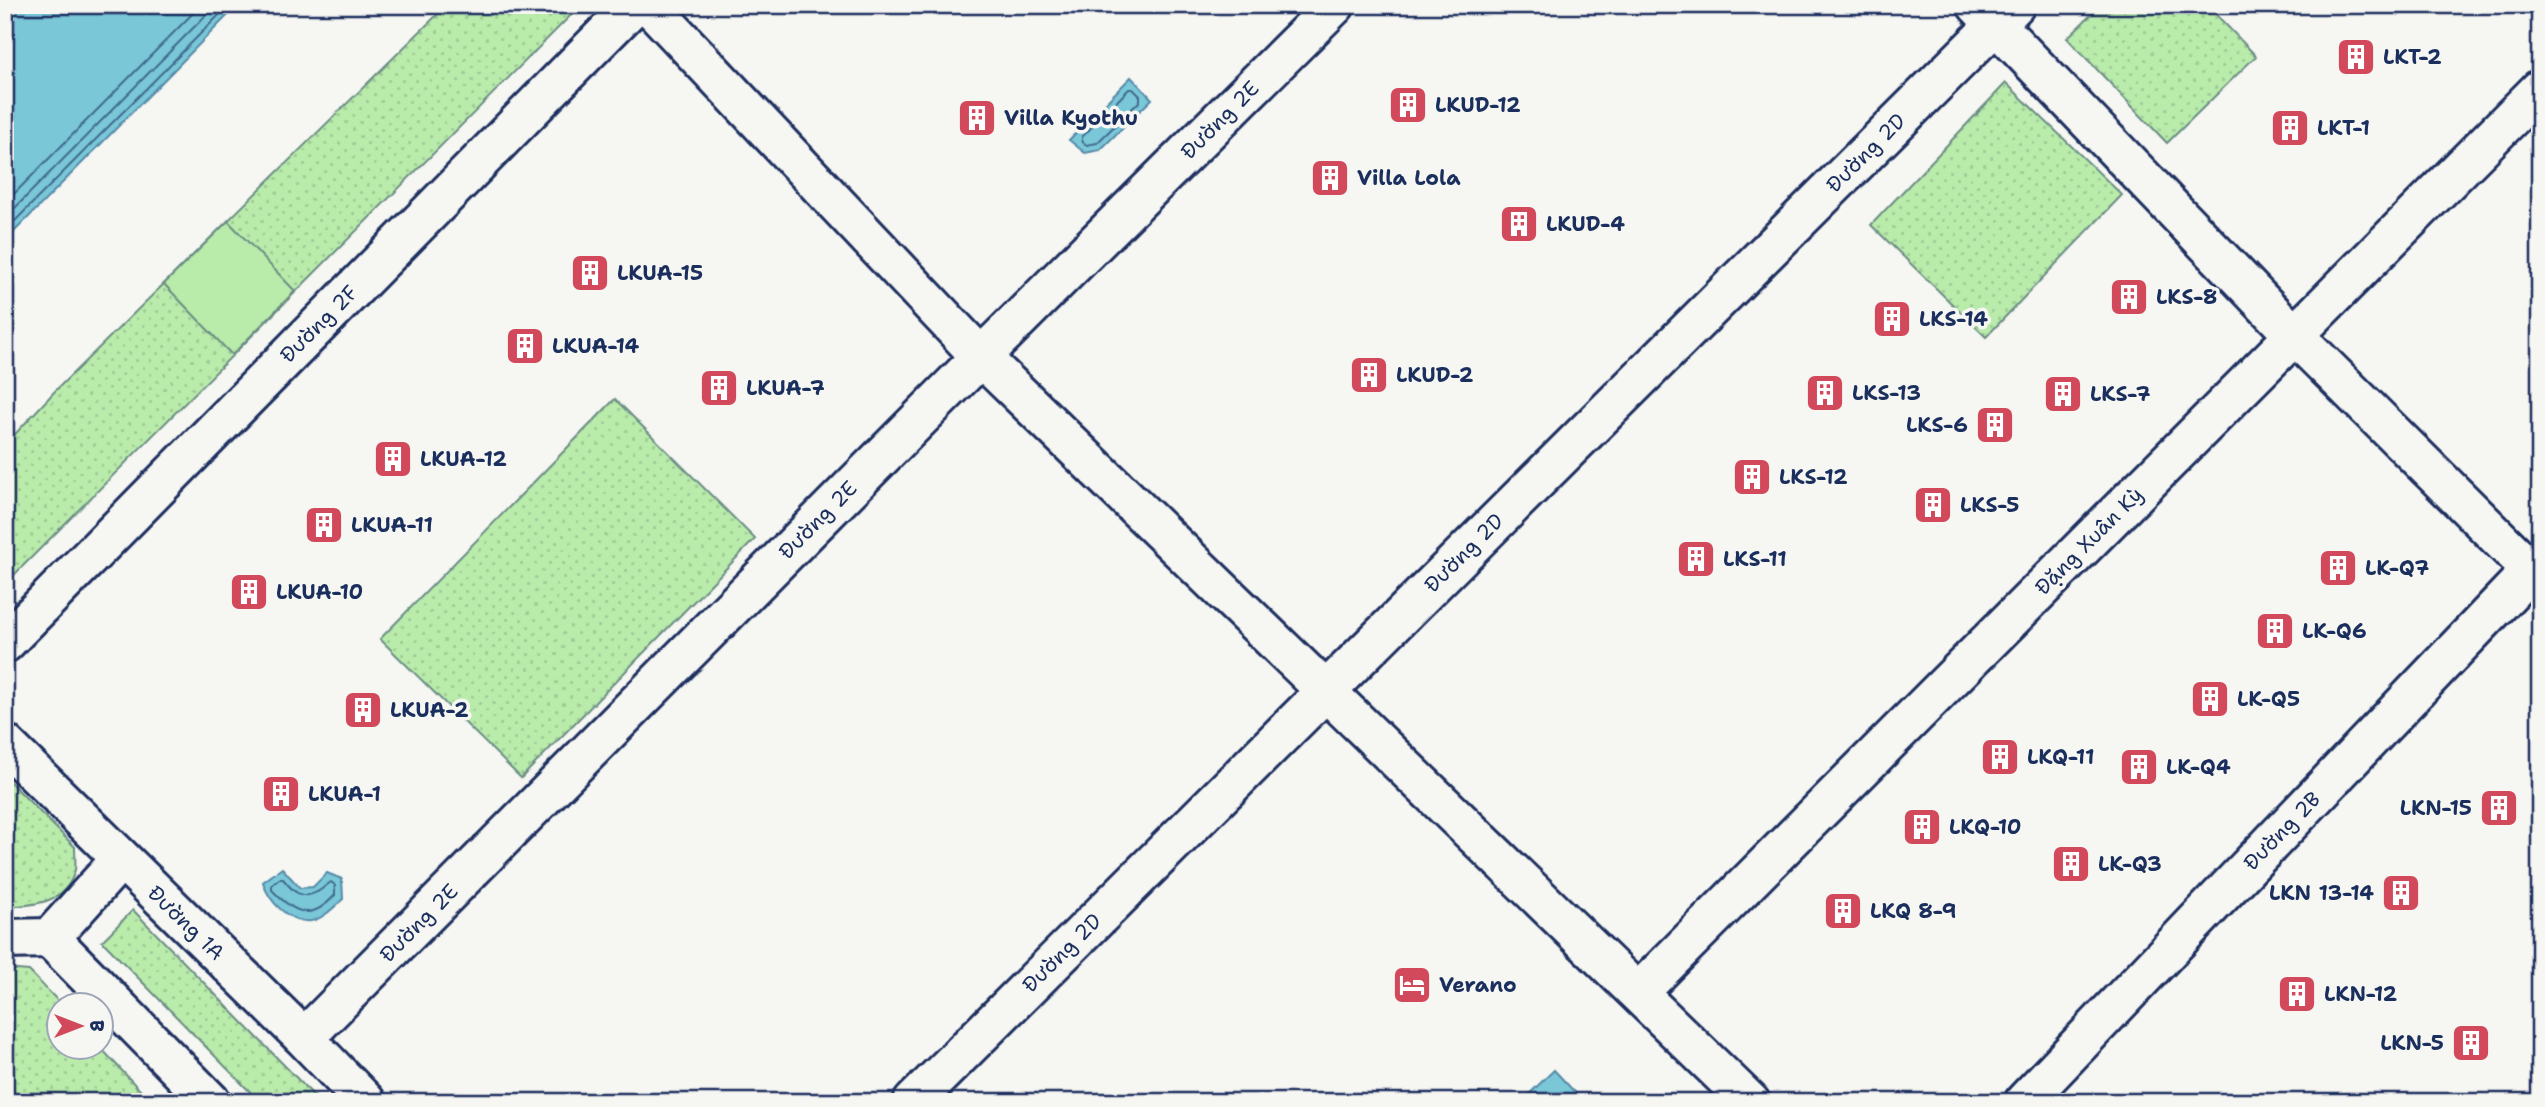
<svg xmlns="http://www.w3.org/2000/svg" width="2545" height="1107" font-family="'Shantell Sans',sans-serif">
	<style>
		.grass { fill: url(#grass-dots); stroke: #6a8d84; stroke-width: 2 }
		.park { fill: #b9ebaa; stroke: #6a8d84; stroke-width: 2 }
		.water { fill: #7ac7d8; stroke: #548aa7; stroke-width: 2 }
		.lines { fill: none; stroke-linecap: round; stroke-linejoin: round }
		.shore { stroke: #416c8f; stroke-width: 2 }
		.street-casing { stroke: #1b2f5e; stroke-width: 44 }
		.street { stroke: #f6f6f2; stroke-width: 38 }
		.labels { text-anchor: middle; dominant-baseline: central; stroke-width: 7; stroke-linejoin: round; paint-order: stroke }
		.poi-label { font-size: 21px; font-weight: bold; fill: #1b2f5e; stroke: #f6f6f2; text-anchor: start }
		.street-label { font-size: 21px; fill: #1b2f5e; stroke: #f6f6f2 }
	</style>
	<defs>
		<pattern id="grass-dots" width="8" height="8" patternUnits="userSpaceOnUse" patternTransform="scale(1.75)"><rect width="8" height="8" fill="#b9ebaa"/><path d="M2 2h.1M6 6h.1" fill="none" stroke="#9eca95" stroke-width="1.8" stroke-linecap="round"/></pattern>
	</defs>
	<rect width="100%" height="100%" fill="#f6f6f2"/>
	<filter id="ink" filterUnits="userSpaceOnUse"><feTurbulence type="fractalNoise" baseFrequency=".0143" numOctaves="2"/><feDisplacementMap in="SourceGraphic" scale="14" xChannelSelector="R" yChannelSelector="G"/><feConvolveMatrix kernelMatrix="1 2 1 2 8 2 1 2 1" color-interpolation-filters="sRGB"/></filter>
	<g filter="url(#ink)">
		<path class="grass" d="M447,5H581L5,584V445L55,391Z
			M2101,5H2207L2256,56L2167,143L2067,38Z
			M2006,83L2122,195L1986,337L1871,225Z
			M615,399L755,539L521,778L380,639Z
			M5,777L75,847C75,854 76,863 75,870C66,904 34,905 5,907Z
			M133,910L320,1102H260L102,941Z
			M5,969L29,971L62,1005L60,1006V1048H101L151,1102H5Z"/>
		<path class="park" d="M228,221L295,291L232,355L164,284Z"/>
		<path class="water" d="M5,5H238L5,241Z
			M1131,77L1152,99L1100,150L1085,153L1069,140Z
			M282,868L300,888L313,887L327,873L342,879L343,899C334,907 323,919 311,921C289,924 268,900 263,882Z
			M1554,1070L1584,1102H1521Z"/>
		<g class="lines">
			<path class="shore" d="M1129,89H1133L1140,96V101L1097,143L1086,145L1082,141V137Z
				M5,203L201,5
				M5,218L216,5
				M5,231L229,5
				M279,879H283C292,890 301,901 317,892C322,890 326,885 331,882L335,885V895C311,922 295,914 272,890V885Z"/>
			<g class="street-casing">
				<path id="street" d="M649,5L981,357L1750,1102
					M1977,5L2294,335L2540,579
					M5,643L634,5
					M5,744L304,1038L366,1102
					M50,938L121,859
					M5,939L50,938L211,1102
					M1638,993L2540,89
					M304,1038L981,357L1335,5
					M913,1102L2015,5
					M2024,1102L2540,561"/>
			</g>
			<use href="#street" class="street"/>
		</g>
	</g>
	<defs>
		<g id="building-square" transform="scale(2.0125)"><rect x="-9" y="-9" width="18" height="18" rx="4" fill="#d1495b" stroke="#f6f6f2"/><path d="M-4-6H4V6H1V3H-1V6H-4ZM-2.5-4.3h1.7v1.8h-1.7ZM.8-4.3h1.7v1.8H.8ZM-2.5-1h1.7V.8h-1.7ZM.8-1h1.7V.8H.8Z" fill="#fff"/></g>
		<g id="hotel-square" transform="scale(2.0125)"><rect x="-9" y="-9" width="18" height="18" rx="4" fill="#d1495b" stroke="#f6f6f2"/><path d="M-6-4.5h1.5V1H6V5H4.5V3h-9V5H-6ZM-4 0a1.8 1.8 0 1 1 3.6 0ZM.5 0V-2.5h3Q6-2.5 6 0Z" fill="#fff"/></g>
	</defs>
	<g fill-rule="evenodd">
		<use href="#building-square" x="2356" y="57"/>
		<use href="#building-square" x="1408" y="105"/>
		<use href="#building-square" x="977" y="118"/>
		<use href="#building-square" x="2290" y="128"/>
		<use href="#building-square" x="1330" y="178"/>
		<use href="#building-square" x="1519" y="224"/>
		<use href="#building-square" x="590" y="273"/>
		<use href="#building-square" x="2129" y="297"/>
		<use href="#building-square" x="1892" y="319"/>
		<use href="#building-square" x="525" y="346"/>
		<use href="#building-square" x="1369" y="375"/>
		<use href="#building-square" x="719" y="388"/>
		<use href="#building-square" x="1825" y="393"/>
		<use href="#building-square" x="2063" y="394"/>
		<use href="#building-square" x="1995" y="425"/>
		<use href="#building-square" x="393" y="459"/>
		<use href="#building-square" x="1752" y="477"/>
		<use href="#building-square" x="1933" y="505"/>
		<use href="#building-square" x="324" y="525"/>
		<use href="#building-square" x="1696" y="559"/>
		<use href="#building-square" x="2338" y="568"/>
		<use href="#building-square" x="249" y="592"/>
		<use href="#building-square" x="2275" y="631"/>
		<use href="#building-square" x="2210" y="699"/>
		<use href="#building-square" x="363" y="710"/>
		<use href="#building-square" x="2000" y="757"/>
		<use href="#building-square" x="2139" y="767"/>
		<use href="#building-square" x="281" y="794"/>
		<use href="#building-square" x="2499" y="808"/>
		<use href="#building-square" x="1922" y="827"/>
		<use href="#building-square" x="2071" y="864"/>
		<use href="#building-square" x="2401" y="893"/>
		<use href="#building-square" x="1843" y="911"/>
		<use href="#hotel-square" x="1412" y="985"/>
		<use href="#building-square" x="2297" y="994"/>
		<use href="#building-square" x="2471" y="1043"/>
	</g>
	<g class="labels">
		<g class="poi-label">
			<text x="2383" y="57">LKT-2</text>
			<text x="1435" y="105">LKUD-12</text>
			<text x="1004" y="118">Villa Kyothu</text>
			<text x="2317" y="128">LKT-1</text>
			<text x="1357" y="178">Villa Lola</text>
			<text x="1546" y="224">LKUD-4</text>
			<text x="617" y="273">LKUA-15</text>
			<text x="2156" y="297">LKS-8</text>
			<text x="1919" y="319">LKS-14</text>
			<text x="552" y="346">LKUA-14</text>
			<text x="1396" y="375">LKUD-2</text>
			<text x="746" y="388">LKUA-7</text>
			<text x="1852" y="393">LKS-13</text>
			<text x="2090" y="394">LKS-7</text>
			<text x="1968" y="425" text-anchor="end">LKS-6</text>
			<text x="420" y="459">LKUA-12</text>
			<text x="1779" y="477">LKS-12</text>
			<text x="1960" y="505">LKS-5</text>
			<text x="351" y="525">LKUA-11</text>
			<text x="1723" y="559">LKS-11</text>
			<text x="2365" y="568">LK-Q7</text>
			<text x="276" y="592">LKUA-10</text>
			<text x="2302" y="631">LK-Q6</text>
			<text x="2237" y="699">LK-Q5</text>
			<text x="390" y="710">LKUA-2</text>
			<text x="2027" y="757">LKQ-11</text>
			<text x="2166" y="767">LK-Q4</text>
			<text x="308" y="794">LKUA-1</text>
			<text x="2472" y="808" text-anchor="end">LKN-15</text>
			<text x="1949" y="827">LKQ-10</text>
			<text x="2098" y="864">LK-Q3</text>
			<text x="2374" y="893" text-anchor="end">LKN 13-14</text>
			<text x="1870" y="911">LKQ 8-9</text>
			<text x="1439" y="985">Verano</text>
			<text x="2324" y="994">LKN-12</text>
			<text x="2444" y="1043" text-anchor="end">LKN-5</text>
		</g>
		<g class="street-label">
			<text transform="translate(1220 120) rotate(-45)">Đường 2E</text>
			<text transform="translate(1866 153) rotate(-45)">Đường 2D</text>
			<text transform="translate(319 324) rotate(-45)">Đường 2F</text>
			<text transform="translate(818 520) rotate(-45)">Đường 2E</text>
			<text transform="translate(2089 541) rotate(-45)">Đặng Xuân Kỳ</text>
			<text transform="translate(1464 553) rotate(-45)">Đường 2D</text>
			<text transform="translate(2282 831) rotate(-46)">Đường 2B</text>
			<text transform="translate(186 923) rotate(44)">Đường 1A</text>
			<text transform="translate(419 923) rotate(-45)">Đường 2E</text>
			<text transform="translate(1062 953) rotate(-45)">Đường 2D</text>
		</g>
	</g>
	<rect width="2545" height="1107" fill="none" stroke="#f6f6f2" stroke-width="28"/>
	<rect x="14" y="14" width="2517" height="1079" fill="none" stroke="#1b2f5e" stroke-width="2.5" filter="url(#ink)"/>
	<g transform="translate(80 1026) rotate(90)"><circle r="33" fill="#f6f6f2" stroke="#9ea6b7" stroke-width="2"/>
	<path d="M0-5L12 26L0 18L-12 26Z" fill="#d1495b"/>
	<text y="-10" font-size="19" font-weight="bold" text-anchor="middle" fill="#1b2f5e">B</text>
	</g>
</svg>
